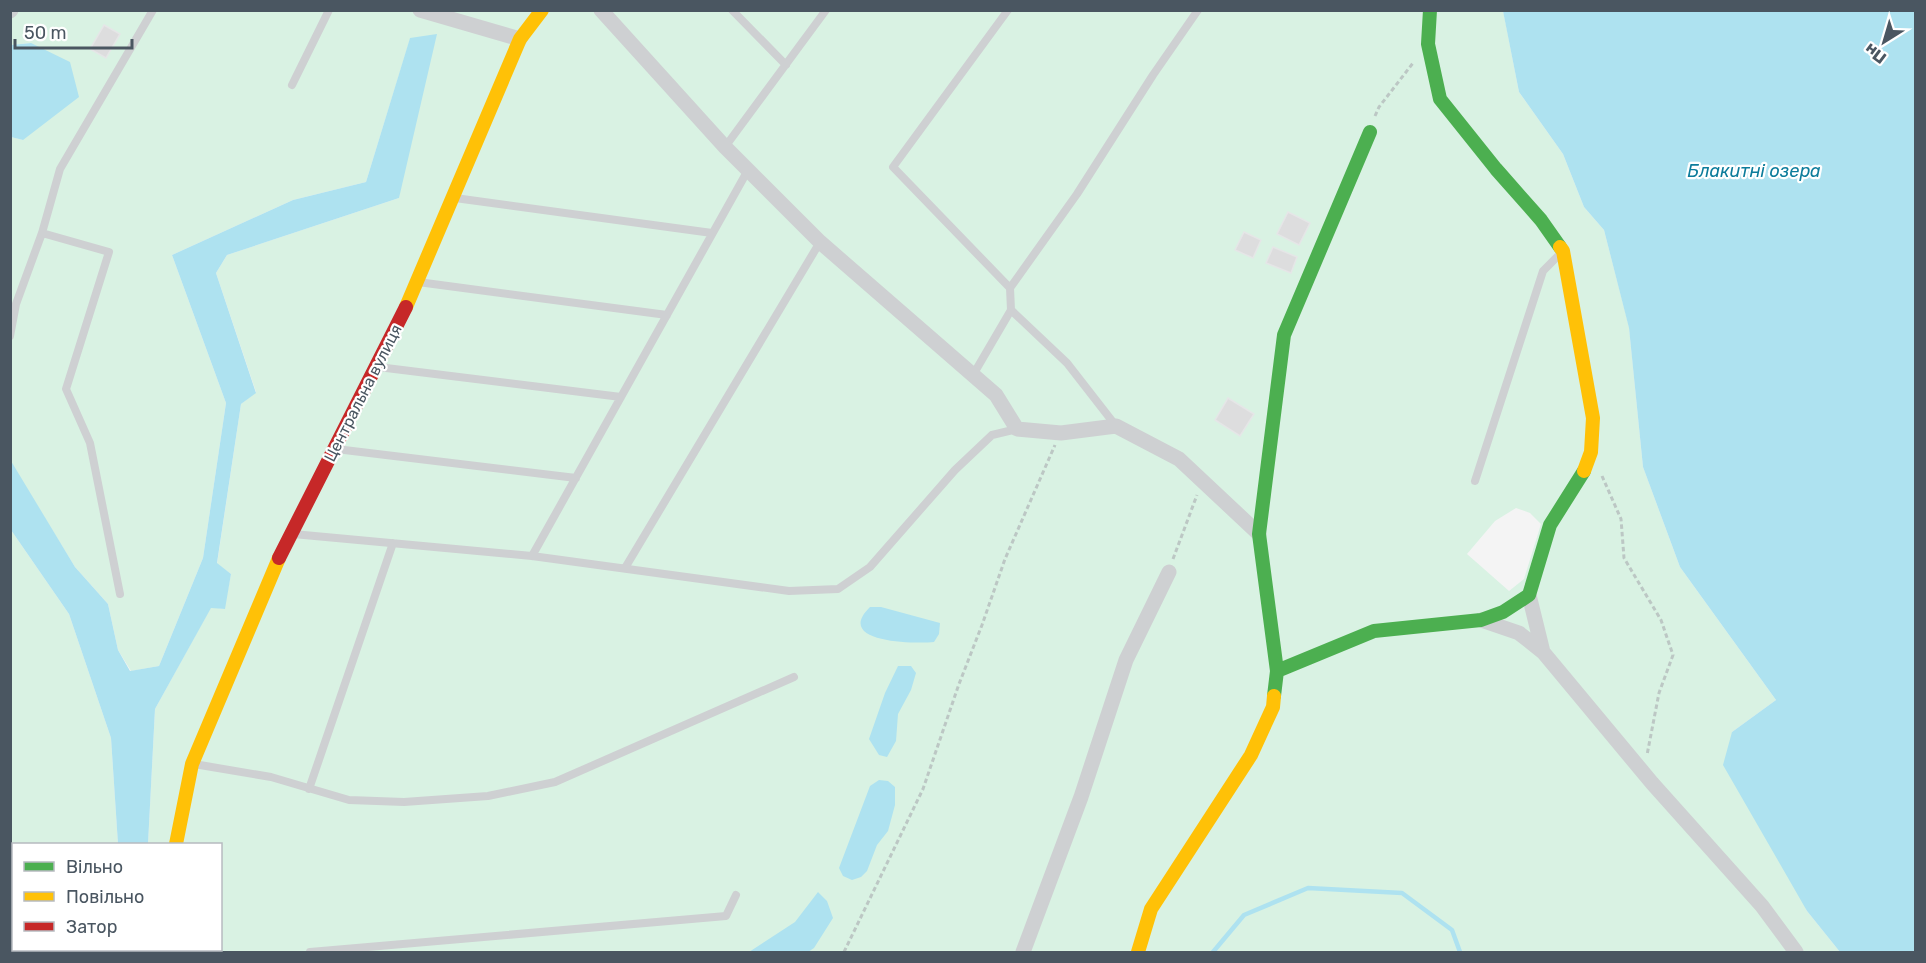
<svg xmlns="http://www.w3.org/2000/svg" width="1926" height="963" font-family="Rubik,sans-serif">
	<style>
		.green { fill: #d9f2e3; fill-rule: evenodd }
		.water { fill: #aee2f0 }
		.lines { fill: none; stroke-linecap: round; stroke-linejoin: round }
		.stream { stroke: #aee2f0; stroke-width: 4.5 }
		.building { fill: #ddddde; stroke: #e5e6e7; stroke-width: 1.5 }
		.path { stroke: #bcc7c4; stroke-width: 3; stroke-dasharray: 4.5 3; stroke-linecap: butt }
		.lane { stroke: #ced0d2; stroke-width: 8 }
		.street { stroke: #ced0d2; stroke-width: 15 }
		.fast { stroke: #4caf50; stroke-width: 14 }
		.slow { stroke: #ffc107; stroke-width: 14 }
		.jam { stroke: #c62828; stroke-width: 14 }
		.labels { text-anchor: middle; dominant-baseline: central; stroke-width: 4.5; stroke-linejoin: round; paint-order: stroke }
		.street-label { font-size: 16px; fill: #4a5661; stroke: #fff }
		.water-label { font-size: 18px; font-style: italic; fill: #0c7c9b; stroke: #fff }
	</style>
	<rect width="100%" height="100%" fill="#f4f4f4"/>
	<path class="green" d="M1503,10L1519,92L1563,154L1584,207L1604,230L1629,327L1643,467L1680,567L1776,700L1732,732L1807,911L1840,952H11V530L69,614L111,738L118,844H14V950H220V844H148L155,709L211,607L224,609L231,574L217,564L241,404L256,392L216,273L227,255L399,198L410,39L366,182L293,200L172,255L226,403L203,558L159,666L131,671L118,650L108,604L75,567L11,463V137L23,140L31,43L11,45V11ZM1516,508L1530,513L1541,524L1524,579L1509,591L1467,554L1495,521Z"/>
	<path class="water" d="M1503,11H1915V952H1840L1807,911L1723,765L1732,732L1776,700L1680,567L1643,467L1629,328L1604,230L1584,207L1563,154L1519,92Z
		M437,34L399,198L227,255L216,273L256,393L241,404L217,563L231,574L225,609L211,608L155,709L148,844H118L111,738L69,614L11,530V461L75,567L108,604L118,650L130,671L159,666L203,558L226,403L172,255L293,200L366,182L410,38Z
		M31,43L70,62L79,97L23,140L11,137V45Z
		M870,607H881L940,623L939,634L934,642C915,644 833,643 870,607Z
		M898,666H911L916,673L911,690L898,714L896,741L887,757L879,755L869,739L885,693Z
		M879,780L888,781L895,787V805L888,831L877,845L867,871L861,877L852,880L843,876L839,868L870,786Z
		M818,892L827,901L833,918L814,948L808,952H749L795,922Z"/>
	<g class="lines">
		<path class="stream" d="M1213,952L1244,915L1308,888L1402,893L1452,930L1460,952"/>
	</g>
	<path class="building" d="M104,25L120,34L106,58L90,49Z
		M1288,212L1310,223L1299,245L1277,234Z
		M1244,232L1261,240L1253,258L1235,250Z
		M1273,247L1297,257L1291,273L1266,263Z
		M1228,398L1254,414L1240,436L1215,420Z"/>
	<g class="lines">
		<path class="path" d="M1375,116L1379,107L1413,63
			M1602,476L1621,519L1624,558L1661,620L1673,655L1659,693L1647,755
			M1173,559L1197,495
			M844,952L923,789L959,684L982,625L1005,559L1055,445"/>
		<path class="lane" d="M732,10L786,65
			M292,85L329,10
			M725,147L826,10
			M455,198L712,233
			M42,233L109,252L66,389L90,443L120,594
			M418,282L667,315
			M1010,288L1077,194L1153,75L1198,10
			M1011,310L1067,363L1116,426
			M10,336L16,304L42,233L60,169L153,10
			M378,367L621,397
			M973,375L1011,310L1010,288L893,167L1008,10
			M336,449L576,478
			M1475,481L1543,271L1560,254
			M293,534L532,556L789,591L838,589L870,567L955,470L992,435L1017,429
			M532,556L748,170
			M625,568L820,242
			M194,764L271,777L349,800L404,802L488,796L555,782L794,677
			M309,789L393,543
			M10,891L14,898
			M96,950L106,952
			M310,952L726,916L736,895"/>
		<path class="street" d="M420,10L520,39
			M601,10L725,147L820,242L996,395L1017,429L1061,433L1116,426L1179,459L1259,534
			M10,11L11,10
			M1529,595L1543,652
			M1481,620L1519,633L1543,652L1652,783L1762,906L1796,952
			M155,952V950
			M1023,952L1081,797L1126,660L1169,572"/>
		<path class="fast" d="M1430,10L1428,44L1440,99L1496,169L1541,220L1560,247
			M1277,671L1374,631L1481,620L1503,612L1529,595L1550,525L1584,471
			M1274,696L1277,671L1259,534L1284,335L1370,132"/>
		<path class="slow" d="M1560,247L1563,251L1593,418L1591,452L1584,471
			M406,307L520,39L542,10
			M176,844L192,764L279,558
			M1138,952L1151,909L1251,755L1273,707L1274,696"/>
		<path class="jam" d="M279,558L406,307"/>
	</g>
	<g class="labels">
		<g class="street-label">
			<text transform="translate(363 393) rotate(-63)">Центральна вулиця</text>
		</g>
		<g class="water-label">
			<text x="1754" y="171">Блакитні озера</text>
		</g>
	</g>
	<rect width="1926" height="963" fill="none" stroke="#4a5661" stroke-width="24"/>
	<rect x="12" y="843" width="210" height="108" fill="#ffffff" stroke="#b7bbc0" stroke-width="1.5"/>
	<rect x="24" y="862" width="30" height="9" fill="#4caf50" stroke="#b7bbc0" stroke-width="1.5"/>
	<text x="66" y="873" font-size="18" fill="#4a5661">Вільно</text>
	<rect x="24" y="892" width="30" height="9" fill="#ffc107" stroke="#b7bbc0" stroke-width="1.5"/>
	<text x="66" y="903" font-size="18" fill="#4a5661">Повільно</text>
	<rect x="24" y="922" width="30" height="9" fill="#c62828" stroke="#b7bbc0" stroke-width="1.5"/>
	<text x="66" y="933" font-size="18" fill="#4a5661">Затор</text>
	<g transform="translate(1884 42) rotate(217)" stroke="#ffffff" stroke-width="4.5" paint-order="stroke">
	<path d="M0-4.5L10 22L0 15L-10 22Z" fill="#4a5661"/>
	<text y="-9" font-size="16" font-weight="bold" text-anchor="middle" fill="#4a5661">Пн</text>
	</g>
	<path d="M15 39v9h117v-9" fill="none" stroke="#4a5661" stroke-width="3"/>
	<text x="24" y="39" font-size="18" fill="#4a5661" stroke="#ffffff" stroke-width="4.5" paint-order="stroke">50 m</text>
</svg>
